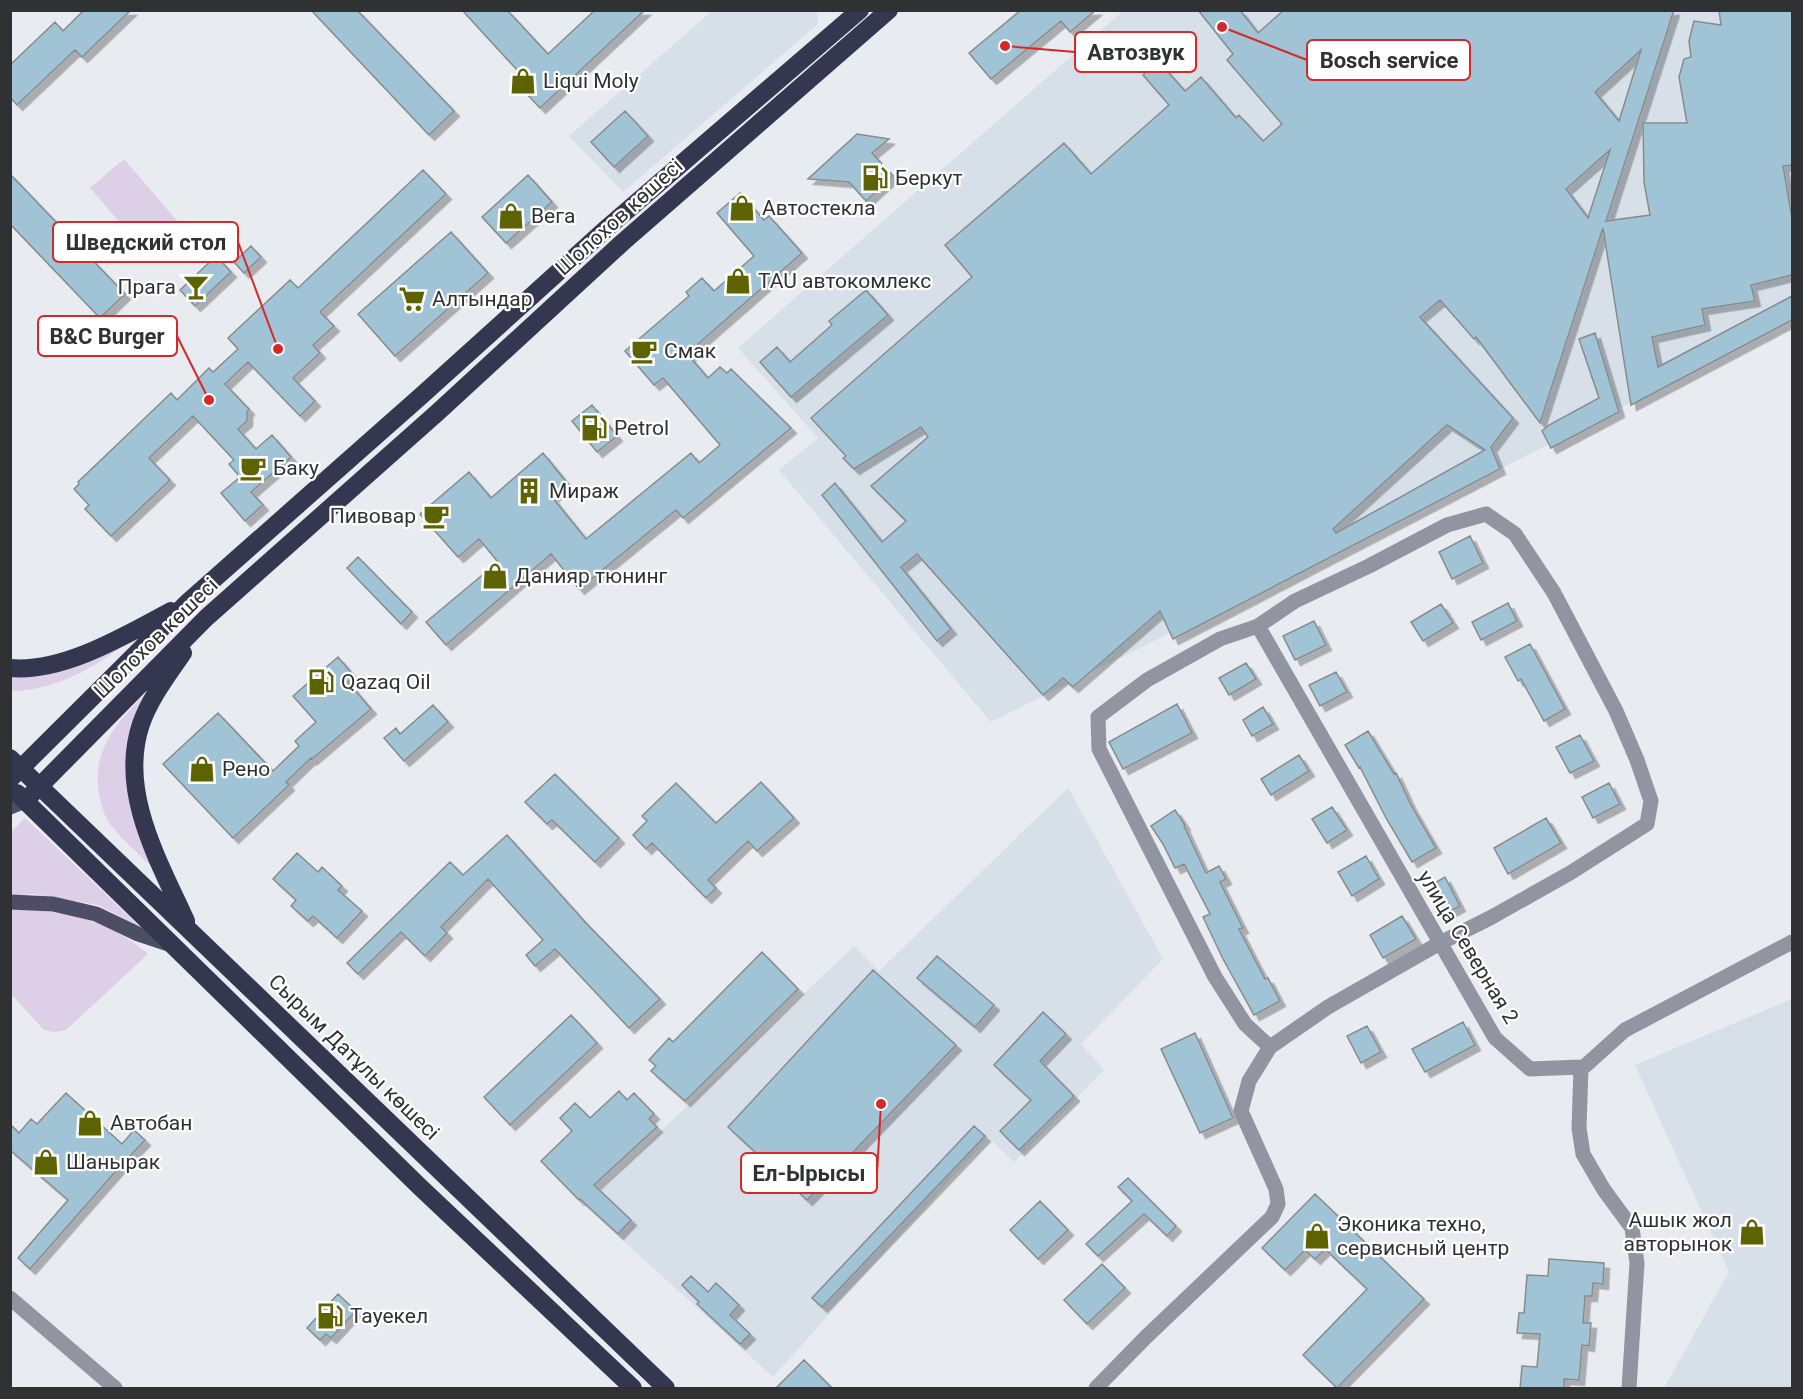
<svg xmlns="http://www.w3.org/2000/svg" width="1803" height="1399" font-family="Roboto,sans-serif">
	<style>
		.built { fill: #d7dfe9 }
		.green { fill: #dccfe7 }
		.building { fill: #a0c4d5; stroke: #878c8e; stroke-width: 1.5; fill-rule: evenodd; filter: url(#shadow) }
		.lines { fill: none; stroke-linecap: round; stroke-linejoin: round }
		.minor { stroke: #9394a2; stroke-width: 15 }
		.major { stroke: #4d4e65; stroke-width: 15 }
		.highway { stroke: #353650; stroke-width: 18 }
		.labels { text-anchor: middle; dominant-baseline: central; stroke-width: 4.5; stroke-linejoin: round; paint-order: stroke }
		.poi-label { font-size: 21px; fill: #303133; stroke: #fff; text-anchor: start }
		.street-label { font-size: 21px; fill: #303133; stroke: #fff }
		.leader { fill: none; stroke: #d62828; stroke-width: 2 }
		.callout-dot { fill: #d62828; stroke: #fff; stroke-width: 2 }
		.callout { fill: #fff; stroke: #d62828; stroke-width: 2 }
		.callout-label { font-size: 22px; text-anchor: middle; font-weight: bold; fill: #303133 }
	</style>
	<defs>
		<filter id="shadow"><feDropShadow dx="5.5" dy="5.5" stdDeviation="0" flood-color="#0004"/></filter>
	</defs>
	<rect width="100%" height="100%" fill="#e8ebef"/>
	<path class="built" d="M712,11H817L818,24L623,192L569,136Z
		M1123,11H1792V321L1510,464L991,722L779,470L818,438L738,348Z
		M1068,788L1163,959L1081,1044L1104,1070L1014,1162L988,1137L773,1377L584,1205L854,946L879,971Z
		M1792,999V1388H1664L1729,1272L1635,1065Z"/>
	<path class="green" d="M124,159L184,229L151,258L90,188Z
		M120,648C88,671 51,691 11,691L10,673Z
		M156,683L136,720L156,871C141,856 123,841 110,824C104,816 101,804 99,794C91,742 124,717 156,683Z
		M25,818L139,926L98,905L33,894L11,896V832Z
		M11,909C64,911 106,918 148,954L66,1030L54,1032L44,1030L11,994Z"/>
	<path class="building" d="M84,10H131L82,57L75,50L17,105L10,97V65L55,22L63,31Z
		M311,10H357L454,111L429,135Z
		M462,10H507L548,54L595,10H645L540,108L511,77L518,71Z
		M1021,10H1096L1070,32L1061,21L991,79L969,53Z
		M1198,10H1240L1258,33L1284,10H1674L1606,221L1650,215L1644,182L1643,123H1687L1679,77L1684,59L1691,57L1689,41L1694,21L1721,25L1719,10H1792V165L1783,166L1792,218V275L1751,285L1755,301L1702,309L1705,325L1652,337L1658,367L1792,296V320L1631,405L1603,228L1540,423L1476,337L1474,339L1440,300L1420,317L1513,418L1491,447L1500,469L1173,639L1160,611L1073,687L1063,678L1043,695L917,554L901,567L951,629L937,641L822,495L835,483L882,542L906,521L871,486L928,437L921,427L854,469L843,458L846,456L811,418L972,277L945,245L1064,143L1091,174L1169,105L1143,75L1159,62L1185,91L1201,77L1236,118L1239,115L1263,141L1282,124L1227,60L1233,54ZM1641,50L1619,121L1595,92ZM1610,150L1588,218L1566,189ZM1447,425L1485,450L1336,533L1333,529Z
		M625,111L648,136L614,167L591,142Z
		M857,134L889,139L872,153L893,176L866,201L849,182L808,179Z
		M423,170L446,194L320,312L334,326L313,345L320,353L293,378L315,401L300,416L248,362L225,384L249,409L247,412V421L238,429L256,449L272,435L291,457L251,492L263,505L245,521L221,493L240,477L229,464L234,460L193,416L149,458L170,480L111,536L85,509L89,505L74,489L79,484L78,482L171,393L177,400L209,368L213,372L238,349L228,338L290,280L298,288Z
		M10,174L125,294L100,318L10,224Z
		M528,175L552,202L506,243L482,217Z
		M740,193L764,220L769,216L802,253L698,344L700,346L689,356L708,378L720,367L727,373L731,369L791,428L683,518L676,510L579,589L551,554L446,645L426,622L498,562L479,539L458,557L420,514L469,472L491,498L543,453L568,484L552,497L586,539L691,453L699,463L720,445L663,378L654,385L625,351L689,296L686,292L702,278L714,291L754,256L717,213Z
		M451,232L488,273L395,356L358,314Z
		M251,246L261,257L244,273L234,262Z
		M216,256L231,272L195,306L180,290Z
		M866,290L888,315L791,397L760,362L777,347L790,362L832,325L829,321Z
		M1595,333L1619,412L1551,448L1542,431L1549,425L1599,398L1579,339Z
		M592,405L617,436L597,452L572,421Z
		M1470,536L1483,563L1452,579L1439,552Z
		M358,557L412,612L401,624L347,568Z
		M1508,603L1517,621L1481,640L1472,622Z
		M1441,604L1453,623L1423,641L1411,622Z
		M1314,621L1326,645L1295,660L1283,636Z
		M1530,644L1565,709L1544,721L1521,679L1518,681L1505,657Z
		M338,657L354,676L348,682L371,709L312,759L311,758L286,782L289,785L233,838L163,764L218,713L273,771L299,746L295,741L316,722L293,696Z
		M1246,663L1256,679L1229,695L1219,678Z
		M1336,672L1347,692L1320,706L1309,685Z
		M1177,704L1192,733L1123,769L1109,742Z
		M433,705L448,722L404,761L384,738L396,728L400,734Z
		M1263,707L1273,724L1252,736L1243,720Z
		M1368,731L1394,774L1396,773L1411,805L1436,848L1412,862L1386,818L1360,767L1359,768L1345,745Z
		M1580,735L1594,761L1570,773L1556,747Z
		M1299,755L1309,771L1271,795L1261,779Z
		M555,774L619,838L595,862L552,820L547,824L525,802Z
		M761,782L794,818L757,851L748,841L708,880L716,888L706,898L652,843L646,849L633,835L647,821L642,816L676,783L716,823Z
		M1609,783L1620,804L1593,818L1582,797Z
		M1332,807L1347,830L1327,843L1312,819Z
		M1175,810L1185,825L1184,826L1206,873L1219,866L1226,879L1220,882L1243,928L1239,929L1265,979L1268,978L1280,1001L1254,1015L1223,959L1203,917L1210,914L1184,864L1175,868L1163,844L1151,826Z
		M1546,818L1561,843L1508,874L1494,848Z
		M507,835L585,922L660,999L629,1028L555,949L535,966L526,955L543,940L488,879L441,927L447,933L425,956L401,932L358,974L347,963L450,862L463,875Z
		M297,853L318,872L322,867L342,886L338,890L362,911L337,938L313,916L308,921L291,906L296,900L273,879Z
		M1366,856L1379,879L1352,896L1338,872Z
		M1445,877L1460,906L1441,916L1426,888Z
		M1402,916L1416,939L1383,958L1370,935Z
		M762,952L798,989L685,1101L651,1071L656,1066L649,1060L669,1038L673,1042Z
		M937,956L994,1005L975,1027L917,978Z
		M873,970L956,1045L807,1200L728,1127Z
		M1043,1012L1066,1034L1040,1061L1074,1096L1019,1150L1000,1131L1031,1100L994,1065Z
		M571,1015L597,1043L510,1125L484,1097Z
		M1463,1022L1475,1045L1425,1072L1412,1049Z
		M1367,1026L1381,1052L1361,1063L1347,1036Z
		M1195,1033L1233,1118L1200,1133L1161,1049Z
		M619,1091L627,1100L634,1093L654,1114L649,1119L657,1127L594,1185L631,1220L618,1234L580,1199L579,1200L541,1161L572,1131L560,1118L575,1103L590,1118Z
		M66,1093L122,1144L134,1130L145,1140L116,1171L30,1269L18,1258L68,1200L10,1150V1124L19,1133L31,1119L37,1124Z
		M974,1126L985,1136L822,1307L812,1298Z
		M1128,1178L1176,1226L1167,1236L1144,1214L1098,1256L1086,1244L1132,1201L1118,1187Z
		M1315,1194L1424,1299L1337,1388L1303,1355L1367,1289L1325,1249L1315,1259L1305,1250L1285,1270L1262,1248Z
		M1040,1201L1068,1230L1038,1259L1010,1230Z
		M1549,1259L1604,1263L1603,1284L1593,1283L1592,1296H1585L1583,1323H1591L1589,1346L1582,1345L1579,1380L1564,1379V1389H1520L1522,1366L1537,1367L1540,1334L1517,1333L1519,1313H1524L1527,1275L1548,1276Z
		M1102,1264L1125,1288L1087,1324L1064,1300Z
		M691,1276L708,1292L716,1283L739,1305L730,1315L750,1334L740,1344L697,1304L699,1302L682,1285Z
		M338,1294L356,1311L331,1338L326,1334L320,1340L307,1328Z
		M804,1360L833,1389H775Z"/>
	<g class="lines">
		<path class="minor" d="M1486,514L1515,534L1554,593L1616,711L1637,760L1651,801L1647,824L1570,873L1490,918L1440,943L1328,1007L1270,1047L1245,1024L1215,977L1099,749L1098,717L1147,680L1220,639L1258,626L1295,601L1369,566L1447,525Z
			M1258,626L1495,1038L1530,1069L1581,1067L1579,1128L1583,1154L1604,1190L1632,1228L1637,1263L1629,1388
			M1581,1067L1585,1066L1625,1030L1792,942
			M10,1298L115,1388
			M1096,1388L1146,1337L1272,1217L1278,1204L1276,1189L1241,1111L1249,1081L1270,1047"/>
		<path class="major" d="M10,807L25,801
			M10,902L53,904L96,914L138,934L171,945"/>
		<path class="highway" d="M183,653C168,675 150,698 141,724C118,792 159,861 186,921
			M10,668C63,673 126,635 171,611
			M10,758L666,1388
			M10,779L188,602L421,396L608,227L860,10
			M17,793L420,1187L633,1388
			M25,801L206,618L438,412L623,242L889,10"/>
	</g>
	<defs>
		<g id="shop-bare" transform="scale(2.07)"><path d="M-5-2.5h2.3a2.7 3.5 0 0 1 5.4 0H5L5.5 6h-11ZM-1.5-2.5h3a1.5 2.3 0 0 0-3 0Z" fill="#5c6300" stroke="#fff" stroke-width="2.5" paint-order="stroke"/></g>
		<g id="fuel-bare" transform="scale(2.07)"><path d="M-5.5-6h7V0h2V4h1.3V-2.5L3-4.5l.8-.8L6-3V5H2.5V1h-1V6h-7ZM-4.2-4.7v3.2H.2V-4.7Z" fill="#5c6300" stroke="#fff" stroke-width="2.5" paint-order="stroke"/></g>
		<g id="bar-bare" transform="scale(2.07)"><path d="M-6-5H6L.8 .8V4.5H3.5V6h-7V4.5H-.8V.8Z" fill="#5c6300" stroke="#fff" stroke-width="2.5" paint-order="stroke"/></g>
		<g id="supermarket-bare" transform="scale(2.07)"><path d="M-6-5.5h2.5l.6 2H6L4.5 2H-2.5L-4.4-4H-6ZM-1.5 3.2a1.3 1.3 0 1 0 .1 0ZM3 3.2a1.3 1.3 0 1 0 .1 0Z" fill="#5c6300" stroke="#fff" stroke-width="2.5" paint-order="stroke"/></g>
		<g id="cafe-bare" transform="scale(2.07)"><path d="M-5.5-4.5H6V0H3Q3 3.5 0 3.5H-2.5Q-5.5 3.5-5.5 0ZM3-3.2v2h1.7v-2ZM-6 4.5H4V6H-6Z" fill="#5c6300" stroke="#fff" stroke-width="2.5" paint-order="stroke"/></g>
		<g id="building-bare" transform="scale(2.07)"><path d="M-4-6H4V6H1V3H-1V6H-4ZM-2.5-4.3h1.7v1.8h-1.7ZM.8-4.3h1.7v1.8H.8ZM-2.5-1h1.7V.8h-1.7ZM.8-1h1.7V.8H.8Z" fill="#5c6300" stroke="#fff" stroke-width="2.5" paint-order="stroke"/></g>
	</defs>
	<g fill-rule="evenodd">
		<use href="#shop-bare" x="523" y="81"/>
		<use href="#fuel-bare" x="875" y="178"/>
		<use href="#shop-bare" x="742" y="208"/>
		<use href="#shop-bare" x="511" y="216"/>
		<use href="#shop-bare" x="738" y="281"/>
		<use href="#bar-bare" x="196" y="287"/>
		<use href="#supermarket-bare" x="412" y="299"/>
		<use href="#cafe-bare" x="644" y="351"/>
		<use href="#fuel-bare" x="594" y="428"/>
		<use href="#cafe-bare" x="253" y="468"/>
		<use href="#building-bare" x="529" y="491"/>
		<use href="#cafe-bare" x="436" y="516"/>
		<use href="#shop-bare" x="495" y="576"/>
		<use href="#fuel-bare" x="321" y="682"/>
		<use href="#shop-bare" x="202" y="769"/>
		<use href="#shop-bare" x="90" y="1123"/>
		<use href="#shop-bare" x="46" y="1162"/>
		<use href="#shop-bare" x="1752" y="1232"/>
		<use href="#shop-bare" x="1317" y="1236"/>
		<use href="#fuel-bare" x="330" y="1316"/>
	</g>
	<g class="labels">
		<g class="poi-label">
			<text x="543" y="81">Liqui Moly</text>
			<text x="895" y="178">Беркут</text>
			<text x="762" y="208">Автостекла</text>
			<text x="531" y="216">Вега</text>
			<text x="758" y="281">TAU автокомлекс</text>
			<text x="176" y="287" text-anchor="end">Прага</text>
			<text x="432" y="299">Алтындар</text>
			<text x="664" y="351">Смак</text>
			<text x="614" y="428">Petrol</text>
			<text x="273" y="468">Баку</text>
			<text x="549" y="491">Мираж</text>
			<text x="416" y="516" text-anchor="end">Пивовар</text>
			<text x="515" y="576">Данияр тюнинг</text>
			<text x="341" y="682">Qazaq Oil</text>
			<text x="222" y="769">Рено</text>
			<text x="110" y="1123">Автобан</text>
			<text x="66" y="1162">Шанырак</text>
			<text x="1732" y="1220" text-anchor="end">Ашык жол<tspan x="1732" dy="24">авторынок</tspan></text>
			<text x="1337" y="1224">Эконика техно,<tspan x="1337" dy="24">сервисный центр</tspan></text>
			<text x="350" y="1316">Тауекел</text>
		</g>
		<g class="street-label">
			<text transform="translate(619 217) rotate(-42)">Шолохов көшесі</text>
			<text transform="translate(156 638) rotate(-44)">Шолохов көшесі</text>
			<text transform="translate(1468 947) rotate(59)">улица Северная 2</text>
			<text transform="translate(354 1057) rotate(44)">Сырым Датұлы көшесі</text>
		</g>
	</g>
	<path class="leader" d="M1005 46L1075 52M1222 27L1307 60M278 349L238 242M209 400L177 336M881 1104L877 1173"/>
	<g class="callout-dot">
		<circle cx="1005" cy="46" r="6"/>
		<circle cx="1222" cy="27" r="6"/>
		<circle cx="278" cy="349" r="6"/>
		<circle cx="209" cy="400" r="6"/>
		<circle cx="881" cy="1104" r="6"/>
	</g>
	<g class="callout">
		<rect x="1075" y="32" width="121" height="40" rx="6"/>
		<rect x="1307" y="40" width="163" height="40" rx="6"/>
		<rect x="53" y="222" width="185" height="40" rx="6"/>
		<rect x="38" y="316" width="139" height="40" rx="6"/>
		<rect x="741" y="1153" width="136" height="40" rx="6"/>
	</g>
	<g class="callout-label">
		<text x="1136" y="60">Автозвук</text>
		<text x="1389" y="68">Bosch service</text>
		<text x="146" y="250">Шведский стол</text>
		<text x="107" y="344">B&amp;C Burger</text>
		<text x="809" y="1181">Ел-Ырысы</text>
	</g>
	<rect width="1803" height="1399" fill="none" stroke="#303133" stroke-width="24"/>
</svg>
